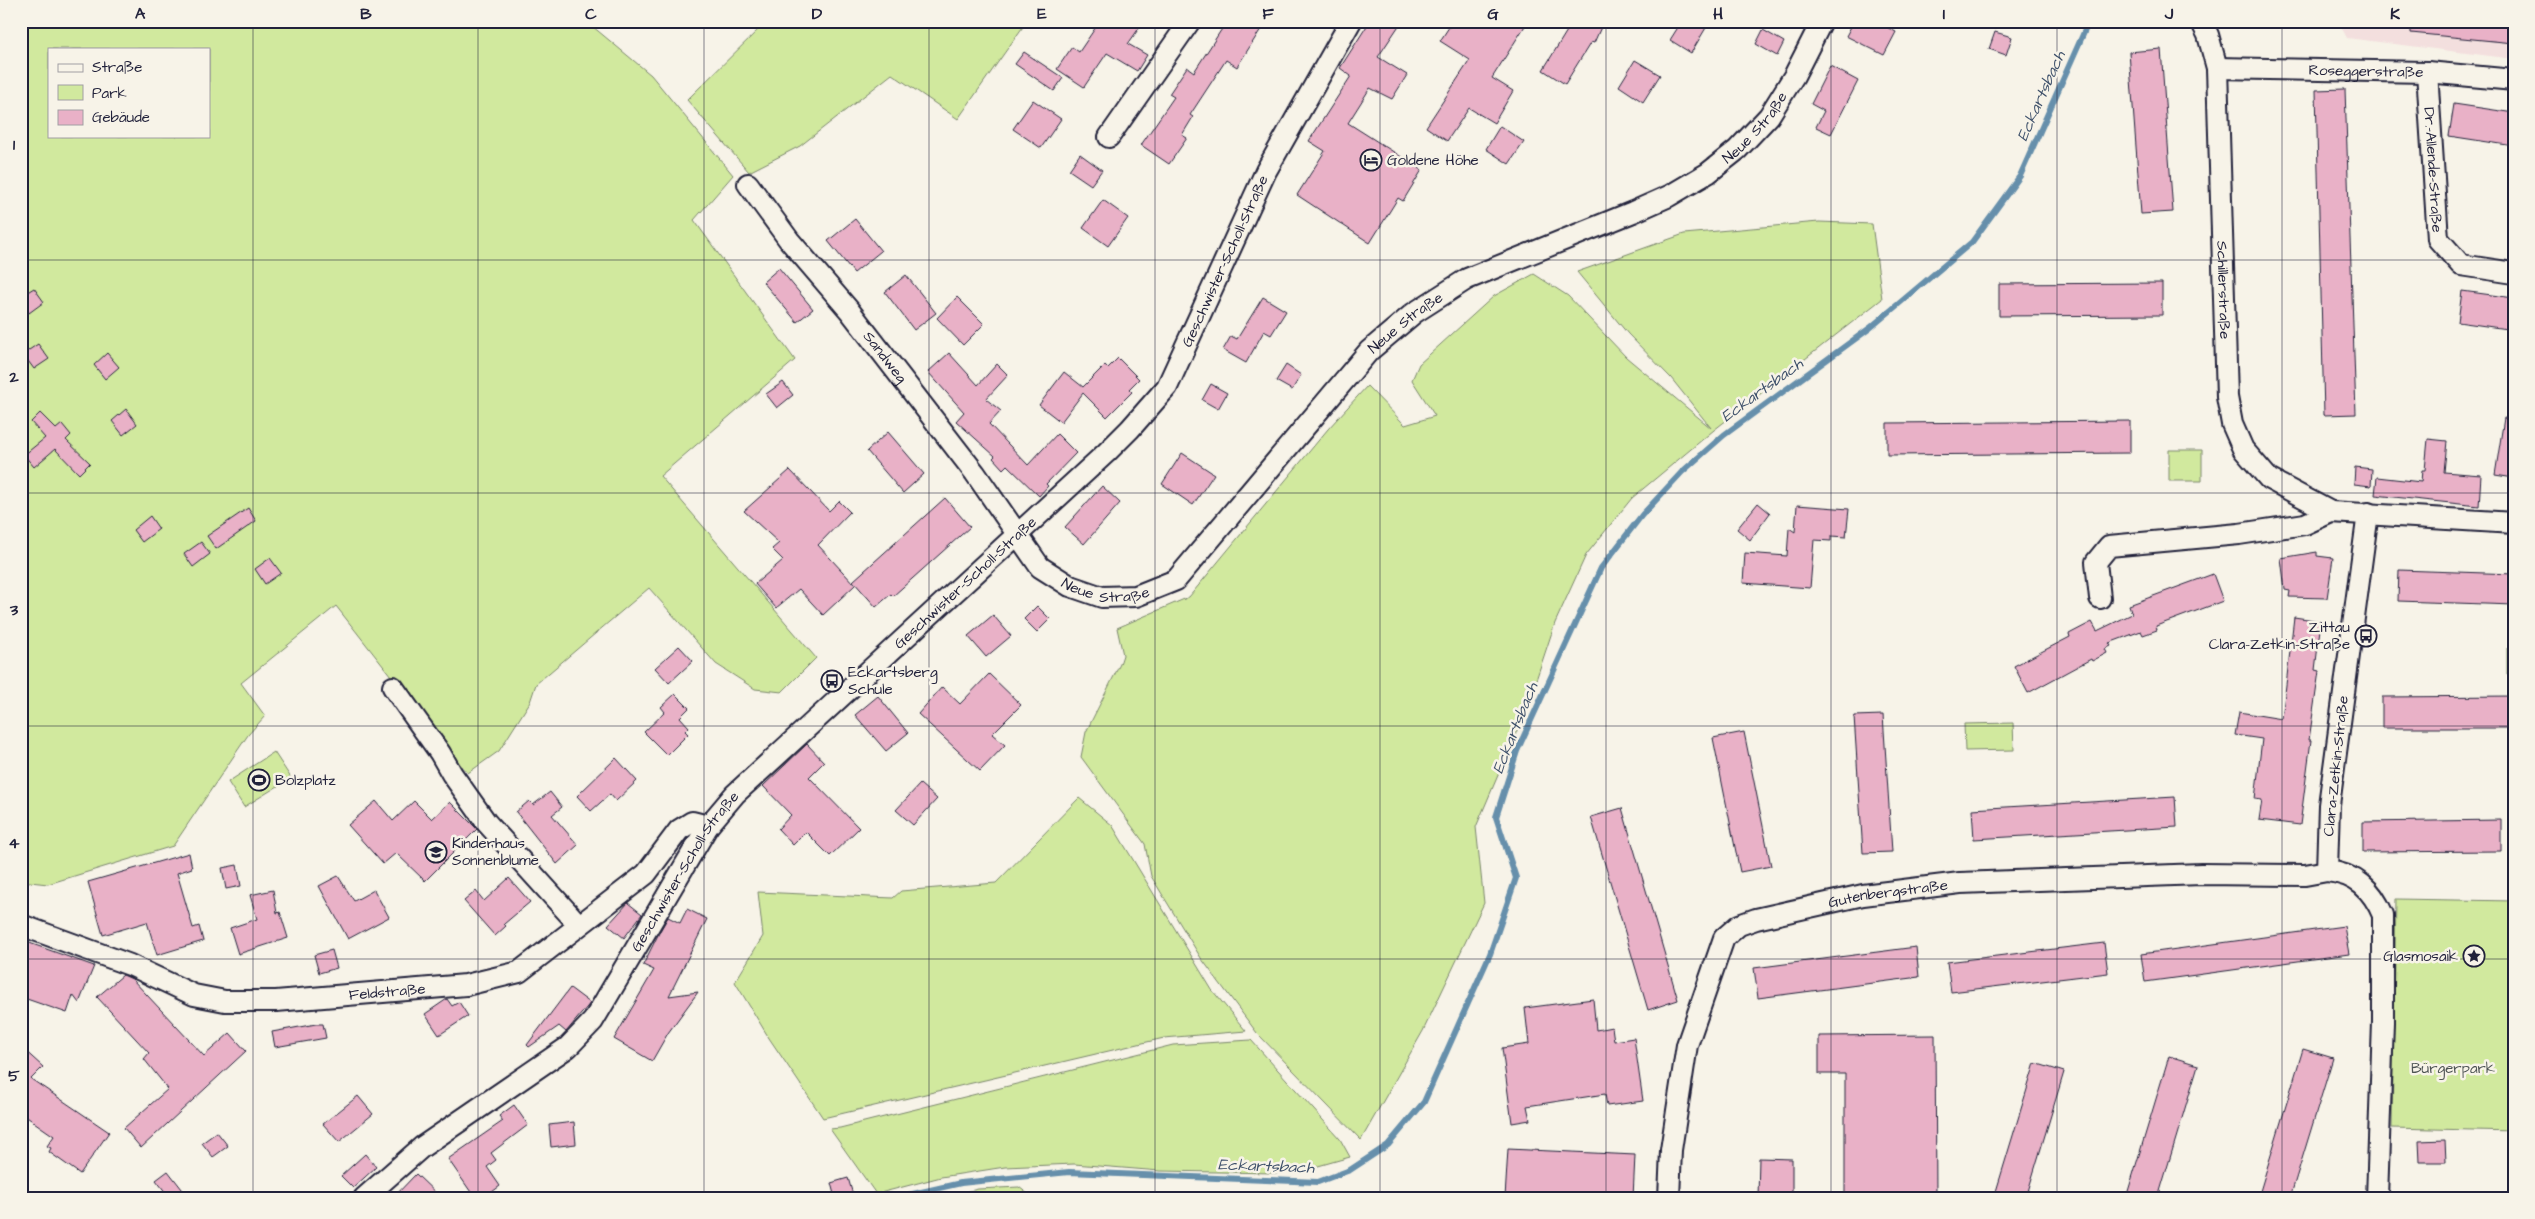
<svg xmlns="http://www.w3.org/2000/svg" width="2535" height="1219" font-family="'Architects Daughter',sans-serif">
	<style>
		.built { fill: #f3dfde }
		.green { fill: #d1e99e; stroke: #7a866c; fill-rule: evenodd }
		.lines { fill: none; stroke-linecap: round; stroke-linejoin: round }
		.stream { stroke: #668fab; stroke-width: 6 }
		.building { fill: #e9b1c7; stroke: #22223b }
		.minor-casing { stroke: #22223b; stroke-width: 24 }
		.minor { stroke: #f7f3e8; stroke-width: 20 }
		.grid { fill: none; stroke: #22223b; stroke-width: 1; stroke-opacity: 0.55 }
		.labels { text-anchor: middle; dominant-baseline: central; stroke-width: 5; stroke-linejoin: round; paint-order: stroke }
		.street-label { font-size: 15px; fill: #22223b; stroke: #f7f3e8 }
		.poi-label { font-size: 15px; fill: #22223b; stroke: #f7f3e8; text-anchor: start }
		.park-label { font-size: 15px; fill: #4e5454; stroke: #f7f3e8 }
		.water-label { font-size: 16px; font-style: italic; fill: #3e506a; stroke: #f7f3e8 }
		.neatline { fill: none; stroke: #22223b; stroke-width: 2 }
		.grid-label { font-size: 16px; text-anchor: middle; font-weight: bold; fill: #22223b }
	</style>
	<rect width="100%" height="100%" fill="#f7f3e8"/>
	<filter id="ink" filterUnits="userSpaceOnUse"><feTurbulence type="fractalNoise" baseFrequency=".02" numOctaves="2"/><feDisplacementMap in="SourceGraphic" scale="10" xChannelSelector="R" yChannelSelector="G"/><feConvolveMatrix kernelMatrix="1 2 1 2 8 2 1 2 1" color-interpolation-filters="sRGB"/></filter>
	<g filter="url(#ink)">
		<path class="built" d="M2338,21H2514V59L2347,38Z"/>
		<path class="green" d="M21,21H586L651,75L733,175L694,220L795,360L660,476L816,658L782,692L755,689L716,664L649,588L536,684L530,702L499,751L468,773L453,756L425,714L398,685L336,606L241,683L265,716L248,735L173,846L48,884L21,881ZM49,49H209V136H49Z
			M767,21H1027L958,119L892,74L800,146L749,172L687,100Z
			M1819,222L1872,224L1882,299L1714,430L1632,498L1586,555L1555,623L1527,707L1476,827L1484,903L1423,1031L1361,1140L1257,1033L1201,958L1151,876L1145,844L1081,757L1086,732L1120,664L1123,655L1117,628L1189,597L1328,429L1367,386L1405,425L1435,416L1412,380L1419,364L1494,296L1534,274L1568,296L1626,357L1711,428L1671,378L1628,334L1577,272L1684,234Z
			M2169,450H2202V481H2169Z
			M2507,648H2514V674H2507Z
			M2013,723L2014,750L1965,751L1964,724Z
			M274,752L291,778L244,807L228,782Z
			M1079,798L1112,825L1212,990L1246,1031L1164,1038L823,1118L769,1038L735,982L763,936L758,892L893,898L901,891L996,883Z
			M2396,899L2514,901V1131L2392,1128Z
			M1251,1040L1340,1139L1350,1157L1311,1168L1275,1173L1160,1171L1074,1164L1005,1167L941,1177L876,1194L830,1129L840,1128L1173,1045Z
			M1019,1187L1033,1198H938L978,1189Z"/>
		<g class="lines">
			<path class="stream" d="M895,1198L961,1183L1069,1172L1318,1182L1350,1170L1388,1145L1424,1102L1490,954L1516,878L1496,817L1517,751L1601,568L1642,515L1682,472L1724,435L1870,328L1972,242L2020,176L2089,21"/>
		</g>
		<path class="building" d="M1100,21H1144L1128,44L1147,55L1137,71L1107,53L1084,87L1057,69L1072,47L1079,52Z
			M1227,21H1266L1237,67L1226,60L1190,115L1193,117L1182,135L1187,138L1169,164L1141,145L1174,97L1169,94L1187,67L1194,72Z
			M1370,21H1402L1378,57L1407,75L1392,99L1370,88L1348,123L1422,170L1403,201L1398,198L1370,243L1297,195L1325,151L1309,141L1351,76L1340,68Z
			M1453,21H1528L1492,78L1513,91L1494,123L1469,108L1447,141L1426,127L1470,60L1440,41Z
			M1573,21H1590L1601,27L1594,43L1591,42L1565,84L1543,70Z
			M1682,21H1710L1691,53L1670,40Z
			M1854,21H1875L1896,32L1884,55L1846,36Z
			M2411,21H2514V43L2411,33Z
			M1763,30L1784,42L1777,56L1756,44Z
			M1995,32L2012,37L2006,55L1989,49Z
			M2161,49L2173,212L2141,214L2129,52Z
			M1024,52L1063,78L1054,91L1015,64Z
			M1635,60L1660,75L1643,102L1619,86Z
			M1830,66L1858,81L1831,134L1816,127L1824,111L1811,104Z
			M2345,89L2356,414L2324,415L2316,90Z
			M1033,100L1061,119L1041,148L1013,129Z
			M2454,104L2514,113V146L2449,136Z
			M1500,126L1524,142L1509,164L1486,149Z
			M1080,154L1102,170L1091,185L1069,170Z
			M1103,200L1128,218L1108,246L1083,228Z
			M855,219L881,251L854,273L828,241Z
			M779,268L813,309L797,322L763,282Z
			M906,275L936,313L914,330L885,292Z
			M2162,283V315L1999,316V284Z
			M34,288L44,302L29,313L21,302V296Z
			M2462,291L2514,298V330L2458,322Z
			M957,297L984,324L963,345L937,318Z
			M1263,297L1286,311L1271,335L1264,331L1246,363L1223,350L1231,336L1237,339Z
			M38,344L49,359L34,369L23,354Z
			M107,353L119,367L105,379L94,365Z
			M949,353L978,385L997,364L1008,375L986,399L1001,411L989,424L1028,465L1057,434L1076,453L1046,484L1048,486L1039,496L1007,465L1003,469L993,458L995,456L956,421L964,412L928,372Z
			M1118,358L1139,379L1129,389L1132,392L1107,417L1083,393L1061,422L1039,405L1064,372L1083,387L1105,365L1108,368Z
			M1286,365L1301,375L1292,390L1276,381Z
			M783,382L793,395L777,408L766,394Z
			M1211,384L1227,393L1218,409L1202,400Z
			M126,409L137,424L123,435L112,421Z
			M40,413L56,429L62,424L71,435L66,440L90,463L79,474L55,449L34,467L24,455L45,438L31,422Z
			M2504,418L2514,419V478L2495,475Z
			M2130,421V453L1887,455V423Z
			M888,432L924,474L903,493L867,451Z
			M2428,439L2447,441L2444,472L2481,475L2479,506L2375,495L2377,477L2421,482L2422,470H2425Z
			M1182,453L1214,474L1193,505L1162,484Z
			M2355,467L2372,469L2371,486L2354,484Z
			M790,470L829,511L839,501L850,512L818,545L855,585L823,615L799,589L776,608L755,584L783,560L772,549L779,543L744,511Z
			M1102,486L1120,503L1084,544L1065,527Z
			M945,498L970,527L893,596L891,594L876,607L853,581Z
			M1758,503L1770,513L1750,540L1737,529Z
			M1797,505L1849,509L1846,537L1831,536V541L1814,540L1810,588L1743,583L1745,553L1787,556L1789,528L1795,532Z
			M248,508L256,521L216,549L207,536Z
			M150,516L159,529L142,542L133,530Z
			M201,542L210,554L193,567L184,554Z
			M2317,552V556L2333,558L2327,598L2289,597L2290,591L2285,590L2281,558Z
			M270,558L281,573L265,584L255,569Z
			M2399,570L2514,574V605L2398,601Z
			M2213,574L2223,601L2156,626L2157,630L2143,635L2141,631L2109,643L2111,646L2105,649L2107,653L2092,661L2091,659L2028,693L2014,666L2070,637L2069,634L2092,622L2097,631L2132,614L2129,605Z
			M1037,606L1050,619L1037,632L1024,619Z
			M993,615L1011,636L986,657L968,636Z
			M2294,617L2321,621L2315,670L2319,671L2309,740H2311L2300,825L2259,820L2262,800L2255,799L2262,739L2235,735L2239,712L2282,719Z
			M679,646L693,661L669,683L655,668Z
			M989,674L1021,705L992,734L1005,745L980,771L918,714L942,687L960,704Z
			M675,694L689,708L680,717L689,727L685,731L688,734L667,755L644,732L665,712L661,707Z
			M878,696L908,733L886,751L855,715Z
			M2514,696V728H2382V697Z
			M1883,715L1892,852L1863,853L1854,716Z
			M1744,732L1771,866L1740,872L1713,738Z
			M807,744L824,762L809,777L859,828L830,856L806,832L793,845L778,829L791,815L763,786Z
			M616,758L637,781L616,801L610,794L591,811L577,796Z
			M920,784L937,799L913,825L896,810Z
			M550,792L562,807L552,815L578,845L557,864L516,812L529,801L533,805Z
			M2175,797L2177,827L1974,839L1972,809Z
			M376,801L393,821L414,801L432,819L450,802L477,829L425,881L396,853L383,864L348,825Z
			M1622,808L1678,1000L1648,1010L1591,817Z
			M2501,820V851L2363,852V822Z
			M189,853L192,868L177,873L193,928L199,926L203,941L157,955L147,922L103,935L88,882Z
			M237,865L241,886L226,889L222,868Z
			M338,876L354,901L374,890L389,917L348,939L319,886Z
			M509,878L530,902L504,924L506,926L495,936L464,901L476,891L484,901Z
			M273,890L277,913L280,912L288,938L238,954L230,928L257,919L250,895Z
			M628,903L642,914L624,938L608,925Z
			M687,909L707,919L669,996L698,992L668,1033L652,1061L614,1039L654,970L643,965L660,931L668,917L680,923Z
			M2344,926L2349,954L2145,982L2141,954Z
			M21,940L94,966L79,1003L73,995L67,1013L21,997Z
			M2104,943L2108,973L1951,992L1947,962Z
			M1916,947L1919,977L1758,998L1754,968Z
			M332,950L337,968L319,973L314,955Z
			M123,975L132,979L204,1056L230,1033L246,1051L141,1148L124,1128L168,1089L144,1059L149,1053L97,997Z
			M570,988L590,1003L587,1007L566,1032L559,1026L529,1047L527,1045Z
			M447,999L452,1006L459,1002L468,1016L439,1035L425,1014Z
			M1593,999L1596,1030L1612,1027L1614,1041L1634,1038L1643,1101L1607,1106L1605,1094L1527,1106L1530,1120L1512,1123L1502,1048L1529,1044L1525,1008Z
			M316,1024H323L326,1038L275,1047L272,1032Z
			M1935,1035L1936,1198H1845V1074H1819V1036Z
			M21,1047L43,1067L31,1079L109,1132L80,1174L49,1152L51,1148L47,1146L54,1136L21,1113Z
			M2303,1049L2333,1058L2290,1198H2258Z
			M2169,1056L2198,1065L2158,1198H2126Z
			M2035,1063L2064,1072L2026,1198H1994Z
			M358,1096L373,1114L339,1142L323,1124Z
			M514,1105L528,1125L491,1153L496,1160L487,1167L500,1186L484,1198H475L448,1159L503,1121L499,1116Z
			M574,1122L576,1144L551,1147L549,1125Z
			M217,1132L228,1146L213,1157L202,1143Z
			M2445,1140L2446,1162H2420L2419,1141Z
			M1508,1149L1635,1155L1633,1198H1505Z
			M365,1154L376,1167L353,1188L341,1176Z
			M1759,1158L1792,1159V1198H1758Z
			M168,1171L189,1198H170L156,1180Z
			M416,1174L441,1198H393Z
			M848,1178L854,1198H835L831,1183Z"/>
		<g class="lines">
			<g class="minor-casing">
				<g id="minor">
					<path id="s1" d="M2201,21L2208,35L2217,68L2227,397L2232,424L2243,449L2269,479L2331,512L2514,523"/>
					<path id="s2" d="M2217,68L2427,72L2514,80"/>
					<path id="s3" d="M2427,72L2438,239L2461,265L2514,273"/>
					<path d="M1109,137L1190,21"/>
					<path id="s4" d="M748,184L789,240L849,310L975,473L1040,567L1070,586L1102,597L1136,596L1176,580L1369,351L1414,313L1467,279L1633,212L1669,196L1708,173L1737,150L1769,116L1794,76L1822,21"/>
					<path d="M2368,513L2329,805L2327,871C2356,874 2372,889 2383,915V1022L2377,1198"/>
					<path d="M2100,598L2096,562L2109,546L2239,534L2305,524L2331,512"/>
					<path d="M393,687L440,753L452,774L486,822L579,925"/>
					<path id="s5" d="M21,925L130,965L194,995L225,1001H276L466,985L519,972L646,874L679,830L692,822L708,826"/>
					<path id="s6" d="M364,1198L422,1147L568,1047L593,1021L708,826L735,794L1106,453L1130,429L1167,387L1266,171L1351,21"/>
					<path id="s7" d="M1669,1198L1671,1150L1687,1045L1724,938L1739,925L1756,919L1863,895L1960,883L2201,874L2305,875L2327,871"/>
				</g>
			</g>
			<use href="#minor" class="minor"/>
		</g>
	</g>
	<path class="grid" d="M253,21V1198M478,21V1198M704,21V1198M929,21V1198M1155,21V1198M1380,21V1198M1606,21V1198M1831,21V1198M2057,21V1198M2282,21V1198M21,260H2514M21,493H2514M21,726H2514M21,959H2514"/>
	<defs>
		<g id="hotel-ring" transform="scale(1.125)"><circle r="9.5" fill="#f7f3e8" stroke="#22223b" stroke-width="1.5"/><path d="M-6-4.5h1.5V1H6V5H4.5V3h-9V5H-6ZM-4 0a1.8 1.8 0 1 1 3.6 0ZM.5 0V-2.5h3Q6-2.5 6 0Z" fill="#22223b"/></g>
		<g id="bus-ring" transform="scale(1.125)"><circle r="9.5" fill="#f7f3e8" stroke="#22223b" stroke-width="1.5"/><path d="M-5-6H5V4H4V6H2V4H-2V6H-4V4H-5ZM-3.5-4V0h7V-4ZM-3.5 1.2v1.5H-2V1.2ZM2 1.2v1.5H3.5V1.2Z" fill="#22223b"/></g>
		<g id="stadium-ring" transform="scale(1.125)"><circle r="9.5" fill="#f7f3e8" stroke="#22223b" stroke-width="1.5"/><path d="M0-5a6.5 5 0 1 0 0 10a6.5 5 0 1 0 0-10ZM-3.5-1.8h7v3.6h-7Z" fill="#22223b"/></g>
		<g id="school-ring" transform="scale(1.125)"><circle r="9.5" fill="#f7f3e8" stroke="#22223b" stroke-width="1.5"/><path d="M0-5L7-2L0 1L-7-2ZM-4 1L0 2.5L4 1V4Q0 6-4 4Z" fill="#22223b"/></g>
		<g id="sight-ring" transform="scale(1.125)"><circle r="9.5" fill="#f7f3e8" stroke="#22223b" stroke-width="1.5"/><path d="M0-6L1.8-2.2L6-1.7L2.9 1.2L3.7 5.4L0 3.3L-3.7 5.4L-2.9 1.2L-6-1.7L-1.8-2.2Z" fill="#22223b"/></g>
	</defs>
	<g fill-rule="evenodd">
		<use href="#hotel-ring" x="1371" y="160"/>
		<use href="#bus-ring" x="2366" y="636"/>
		<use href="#bus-ring" x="832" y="681"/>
		<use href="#stadium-ring" x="259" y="780"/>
		<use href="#school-ring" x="436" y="852"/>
		<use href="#sight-ring" x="2474" y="956"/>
	</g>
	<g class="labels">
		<g class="street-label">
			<text stroke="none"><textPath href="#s2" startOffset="149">Roseggerstraße</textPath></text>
			<text stroke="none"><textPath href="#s4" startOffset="1379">Neue Straße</textPath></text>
			<text stroke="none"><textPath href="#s3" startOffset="98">Dr.-Allende-Straße</textPath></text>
			<text stroke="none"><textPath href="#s6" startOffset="1291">Geschwister-Scholl-Straße</textPath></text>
			<text stroke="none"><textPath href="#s1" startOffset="272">Schillerstraße</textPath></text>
			<text stroke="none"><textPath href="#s4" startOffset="974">Neue Straße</textPath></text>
			<text stroke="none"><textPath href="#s4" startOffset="221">Sandweg</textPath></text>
			<text stroke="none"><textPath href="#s6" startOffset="871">Geschwister-Scholl-Straße</textPath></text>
			<text stroke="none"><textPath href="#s4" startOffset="554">Neue Straße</textPath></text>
			<text transform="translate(2336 766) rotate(-84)">Clara-Zetkin-Straße</text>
			<text stroke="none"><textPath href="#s6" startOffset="466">Geschwister-Scholl-Straße</textPath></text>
			<text stroke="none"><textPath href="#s7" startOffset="440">Gutenbergstraße</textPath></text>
			<text stroke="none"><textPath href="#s5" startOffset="381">Feldstraße</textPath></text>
		</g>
		<g class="poi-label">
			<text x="1387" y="160">Goldene Höhe</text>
			<text x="2350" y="627" text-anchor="end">Zittau<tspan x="2350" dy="17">Clara-Zetkin-Straße</tspan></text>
			<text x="848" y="672">Eckartsberg<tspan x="848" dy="17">Schule</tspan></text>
			<text x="275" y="780">Bolzplatz</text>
			<text x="452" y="843">Kinderhaus<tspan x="452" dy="17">Sonnenblume</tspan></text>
			<text x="2458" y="956" text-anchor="end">Glasmosaik</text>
		</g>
		<g class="park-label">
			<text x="2453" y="1068">Bürgerpark</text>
		</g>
		<g class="water-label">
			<text transform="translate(2041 96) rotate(-66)">Eckartsbach</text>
			<text transform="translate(1762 390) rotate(-36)">Eckartsbach</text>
			<text transform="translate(1515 728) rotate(-68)">Eckartsbach</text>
			<text transform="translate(1266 1166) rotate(2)">Eckartsbach</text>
		</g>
	</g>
	<rect width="2535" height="1219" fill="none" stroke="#f7f3e8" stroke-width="55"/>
	<rect x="48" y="48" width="162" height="90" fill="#f7f3e8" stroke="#a29fa3"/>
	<rect x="58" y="64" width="25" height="8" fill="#f7f3e8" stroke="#a29fa3"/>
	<text x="92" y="72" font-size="15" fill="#22223b">Straße</text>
	<rect x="58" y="85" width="25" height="15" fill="#d1e99e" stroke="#a29fa3"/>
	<text x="92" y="98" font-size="15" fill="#22223b">Park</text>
	<rect x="58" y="110" width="25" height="15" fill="#e9b1c7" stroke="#a29fa3"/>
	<text x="92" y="122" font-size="15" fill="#22223b">Gebäude</text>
	<rect x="28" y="28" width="2480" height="1164" class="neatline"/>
	<g class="grid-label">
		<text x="140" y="19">A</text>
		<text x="366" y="19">B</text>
		<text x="591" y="19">C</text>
		<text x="817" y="19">D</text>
		<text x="1042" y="19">E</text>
		<text x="1268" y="19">F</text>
		<text x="1493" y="19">G</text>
		<text x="1718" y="19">H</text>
		<text x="1944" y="19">I</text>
		<text x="2169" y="19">J</text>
		<text x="2395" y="19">K</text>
		<text x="14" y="150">1</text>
		<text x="14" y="382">2</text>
		<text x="14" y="615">3</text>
		<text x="14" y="848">4</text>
		<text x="14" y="1081">5</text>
	</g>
</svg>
